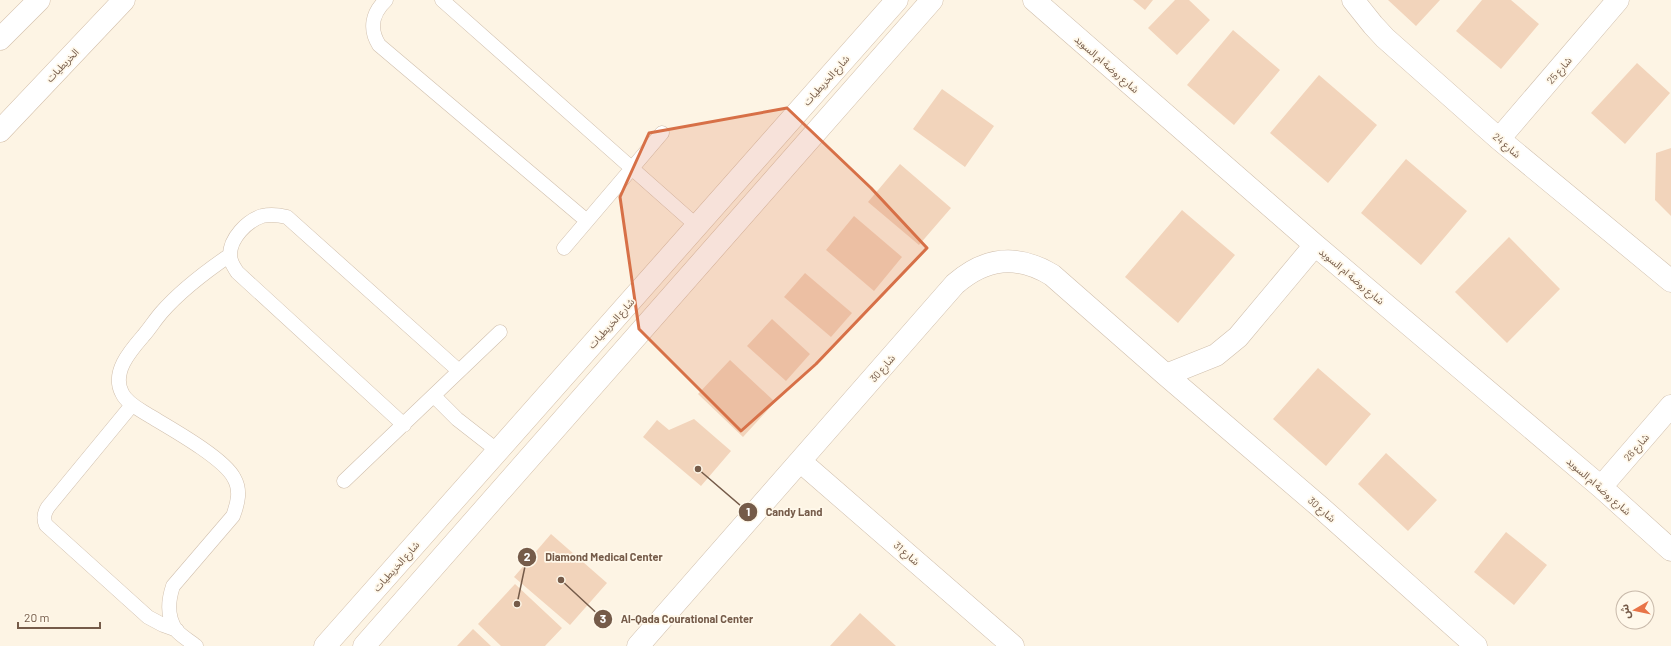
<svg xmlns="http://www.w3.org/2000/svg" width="1671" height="646" font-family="Barlow,'Noto Sans Arabic',sans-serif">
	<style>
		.building { fill: #f2d4bb }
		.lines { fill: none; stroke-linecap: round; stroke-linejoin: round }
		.lane-casing { stroke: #d0bfad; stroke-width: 15 }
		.street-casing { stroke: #d0bfad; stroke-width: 23 }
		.secondary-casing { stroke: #d3bfaa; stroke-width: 23 }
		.lane { stroke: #fff; stroke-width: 14 }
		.street { stroke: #fff; stroke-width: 22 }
		.secondary { stroke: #fff; stroke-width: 22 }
		.marked { fill: #d77047; fill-opacity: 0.2; stroke: #d77047; stroke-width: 3; stroke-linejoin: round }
		.labels { text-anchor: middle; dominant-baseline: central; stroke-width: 3.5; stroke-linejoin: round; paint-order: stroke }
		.street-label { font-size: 10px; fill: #755b49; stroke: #fff8ea }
		.leader { fill: none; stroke: #755b49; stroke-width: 1.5 }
		.callout-dot { fill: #755b49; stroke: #fff8ea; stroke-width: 1.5 }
		.mark-label { font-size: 12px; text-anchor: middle; font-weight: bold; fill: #fff }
		.callout-label { font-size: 11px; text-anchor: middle; font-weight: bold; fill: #755b49; stroke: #fff8ea; stroke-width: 3.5; stroke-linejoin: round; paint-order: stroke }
	</style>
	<rect width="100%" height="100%" fill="#fdf4e4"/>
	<path class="building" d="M1133,0H1153L1145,10Z
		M1175,0H1189L1210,20L1177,55L1148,28Z
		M1388,0H1440L1416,26Z
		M1482,0H1511L1539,24L1501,69L1456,31Z
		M1233,30L1280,70L1234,125L1187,85Z
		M1637,63L1670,93L1625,144L1591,113Z
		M1319,75L1377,125L1328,183L1270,133Z
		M942,89L994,126L965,167L913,129Z
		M1671,148V216L1655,200L1656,153Z
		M1406,159L1467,211L1421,265L1361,213Z
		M900,164L951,208L919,245L868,202Z
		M1182,210L1235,255L1178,323L1125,277Z
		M854,216L902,257L874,291L826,250Z
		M1509,237L1560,289L1507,343L1455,292Z
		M805,273L852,313L831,337L784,297Z
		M772,319L810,354L786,381L747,346Z
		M730,360L775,402L743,437L698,394Z
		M1318,368L1371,414L1326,466L1273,419Z
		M694,419L731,451L701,486L643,437L657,420L669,430Z
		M1386,453L1437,500L1408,531L1358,484Z
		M1506,532L1547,565L1514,605L1474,572Z
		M551,534L607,583L570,625L514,577Z
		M515,584L562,628L545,646H501L478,624Z
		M860,613L896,646H830Z
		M473,629L491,646H457Z"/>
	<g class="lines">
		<g class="lane-casing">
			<path id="lane" d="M386,0C372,13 369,29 379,45L587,221
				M442,0L697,226
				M564,248L662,133
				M434,396L457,419L498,451
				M132,405L48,507C44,513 43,518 46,525L148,617L163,625L177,630
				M404,425L237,272C234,267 230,262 230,255C230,238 247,221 262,216C271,214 279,215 287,217L459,371
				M344,481L500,332
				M196,646C190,641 181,636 176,630C167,617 168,601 173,586L233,516C238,503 241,490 234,478C224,458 170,428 150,416C141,410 127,404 122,393C111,372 131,350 144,335C150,328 155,320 161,313C181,290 205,272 230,255"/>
		</g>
		<g class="street-casing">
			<path id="street" d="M1034,0L1315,245L1601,487L1671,550
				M1353,0L1373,25L1385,38L1499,139L1671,281
				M1499,139L1618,0
				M1166,375L1216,355L1238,337L1315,245
				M800,461L1013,646
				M1601,487L1671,406
				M638,646L955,284C986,257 1017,254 1052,275L1166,375L1319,506L1476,646"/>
		</g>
		<g class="secondary-casing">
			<path id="secondary" d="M0,39L39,0
				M0,131L124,0
				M325,646L897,0
				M364,646L932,0"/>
		</g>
		<use href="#lane" class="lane"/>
		<use href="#street" class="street"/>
		<use href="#secondary" class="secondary"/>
	</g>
	<path class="marked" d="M787,108L871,188L927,248L816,364L741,431L639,329L620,197L649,133Z"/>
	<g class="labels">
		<g class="street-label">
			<text transform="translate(1107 64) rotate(41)">شارع روضة ام السويد</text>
			<text transform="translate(62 65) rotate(-46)">الخريطيات</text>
			<text transform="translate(1559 70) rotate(-49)">شارع 25</text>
			<text transform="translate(826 80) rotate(-48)">شارع الخريطيات</text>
			<text transform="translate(1507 145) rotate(40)">شارع 24</text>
			<text transform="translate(1352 276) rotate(40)">شارع روضة ام السويد</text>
			<text transform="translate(611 323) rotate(-48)">شارع الخريطيات</text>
			<text transform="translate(882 368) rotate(-49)">شارع 30</text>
			<text transform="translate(1636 447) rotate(-49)">شارع 26</text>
			<text transform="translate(1599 486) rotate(41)">شارع روضة ام السويد</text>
			<text transform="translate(1322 509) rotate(41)">شارع 30</text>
			<text transform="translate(907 553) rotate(41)">شارع 31</text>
			<text transform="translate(396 566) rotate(-48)">شارع الخريطيات</text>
		</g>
	</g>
	<path class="leader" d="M698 469L748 512M517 604L527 557M561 580L603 619"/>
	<g class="callout-dot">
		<circle cx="698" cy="469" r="4"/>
		<circle cx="517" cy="604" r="4"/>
		<circle cx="561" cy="580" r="4"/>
		<circle cx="748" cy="512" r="10"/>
		<circle cx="527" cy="557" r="10"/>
		<circle cx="603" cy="619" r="10"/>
	</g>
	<g class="mark-label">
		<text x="748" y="516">1</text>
		<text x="527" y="561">2</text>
		<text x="603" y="623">3</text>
	</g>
	<g class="callout-label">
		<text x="794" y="516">Candy Land</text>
		<text x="604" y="561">Diamond Medical Center</text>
		<text x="687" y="623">Al-Qada Courational Center</text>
	</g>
	<g transform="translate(1635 610) rotate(261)"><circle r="19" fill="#fff8ea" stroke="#c8b9aa"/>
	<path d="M0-3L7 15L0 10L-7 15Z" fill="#e87447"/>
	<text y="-6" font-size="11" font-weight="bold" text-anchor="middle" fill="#755b49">ش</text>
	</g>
	<path d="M18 622v6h82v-6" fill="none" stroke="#755b49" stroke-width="2"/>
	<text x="24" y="622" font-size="12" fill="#755b49" stroke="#fff8ea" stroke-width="3" paint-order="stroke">20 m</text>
</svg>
